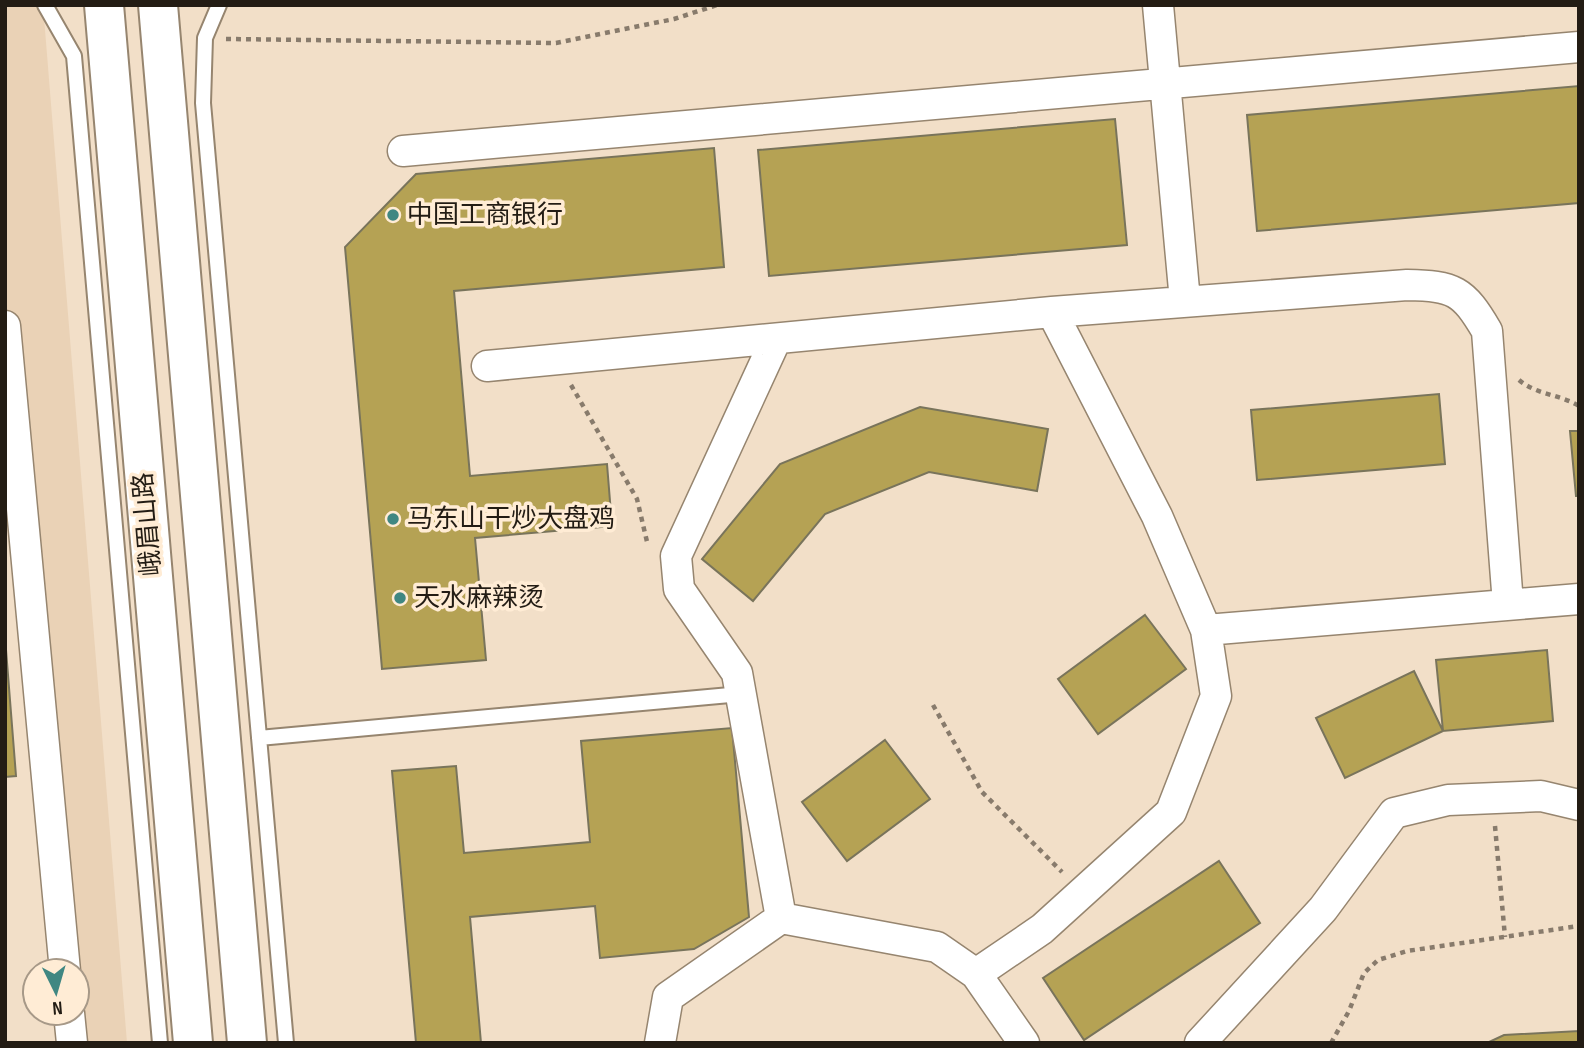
<svg xmlns="http://www.w3.org/2000/svg" width="1584" height="1048" font-family="'Sofia Sans Condensed','Noto Sans SC',sans-serif">
	<style>
		.built { fill: #ead2b6 }
		.building { fill: #b5a254; stroke: #79745b; stroke-width: 2 }
		.lines { fill: none; stroke-linecap: round; stroke-linejoin: round }
		.lane-casing { stroke: #96856f; stroke-width: 18 }
		.street-casing { stroke: #96856f; stroke-width: 33 }
		.secondary-casing { stroke: #96856f; stroke-width: 42 }
		.path { stroke: #887b6c; stroke-width: 4.5; stroke-dasharray: 5 5; stroke-linecap: butt }
		.lane { stroke: #fff; stroke-width: 14 }
		.street { stroke: #fff; stroke-width: 30 }
		.secondary { stroke: #fff; stroke-width: 38 }
		.poi-dot { fill: #408782; stroke: #ffecd5; stroke-width: 2.5 }
		.labels { text-anchor: middle; dominant-baseline: central; stroke-width: 7; stroke-linejoin: round; paint-order: stroke }
		.poi-label { font-size: 26px; fill: #231c14; stroke: #ffecd5; text-anchor: start }
		.street-label { font-size: 26px; fill: #231c14; stroke: #ffecd5 }
	</style>
	<rect width="100%" height="100%" fill="#f2dfc8"/>
	<path class="built" d="M5,5H43L127,1043H65L77,1013V971H59L5,308Z"/>
	<path class="building" d="M1579,86V203L1257,231L1247,115Z
		M1115,119L1127,245L769,276L758,150Z
		M714,148L724,267L454,291L470,476L607,464L612,526L475,538L486,660L382,669L345,247L416,174Z
		M1439,394L1445,464L1257,480L1251,410Z
		M920,407L1048,429L1037,491L929,472L825,514L753,601L702,559L780,464Z
		M1570,431H1579V496H1576Z
		M1145,615L1186,669L1098,734L1058,679Z
		M5,637L16,776L5,777Z
		M1547,650L1553,721L1443,731L1436,660Z
		M1414,671L1443,731L1345,778L1316,718Z
		M732,728L749,917L694,949L600,958L595,906L470,917L481,1043H416L392,771L456,766L464,853L590,842L581,741Z
		M885,740L930,799L847,861L802,802Z
		M1219,861L1260,923L1084,1040L1043,978Z
		M1579,1031V1043H1487L1504,1035Z"/>
	<g class="lines">
		<g class="lane-casing">
			<path id="lane" d="M45,5L74,56L160,1043
				M219,5L205,38L203,103L286,1043
				M259,738L741,694"/>
		</g>
		<g class="street-casing">
			<path id="street" d="M1158,5L1185,301
				M403,151L1579,47
				M5,326L65,971
				M776,339L676,556L679,589L737,673L781,918
				M487,366L1052,312L1407,285C1454,286 1463,290 1487,331L1508,604
				M1206,630L1579,599
				M976,974L1042,929L1171,812L1216,696L1206,630L1157,516L1052,312
				M69,1013L72,1043
				M660,1043L668,997L781,918L937,947L976,974L1024,1043
				M1200,1043L1323,909L1394,813L1448,800L1541,796L1579,805"/>
		</g>
		<g class="secondary-casing">
			<path id="secondary" d="M104,5L193,1043
				M158,5L247,1043"/>
		</g>
		<path class="path" d="M226,39L556,43L674,19L717,5
			M1519,380C1537,395 1559,394 1579,406
			M571,385L637,499L648,546
			M933,705L982,792L1062,872
			M1495,826L1505,937
			M1331,1043L1349,1011L1364,973L1378,960L1407,951L1579,926"/>
		<use href="#lane" class="lane"/>
		<use href="#street" class="street"/>
		<use href="#secondary" class="secondary"/>
	</g>
	<g class="poi-dot">
		<circle cx="393" cy="215" r="7"/>
		<circle cx="393" cy="519" r="7"/>
		<circle cx="400" cy="598" r="7"/>
	</g>
	<g class="labels">
		<g class="poi-label">
			<text x="407" y="215">中国工商银行</text>
			<text x="407" y="519">马东山干炒大盘鸡</text>
			<text x="414" y="598">天水麻辣烫</text>
		</g>
		<g class="street-label">
			<text transform="translate(148 524) rotate(-95)">峨眉山路</text>
		</g>
	</g>
	<rect width="1584" height="1048" fill="none" stroke="#231c14" stroke-width="14"/>
	<g transform="translate(56 992) rotate(175)"><circle r="33" fill="#ffecd5" stroke="#a79988" stroke-width="2"/>
	<path d="M0-5L12 26L0 18L-12 26Z" fill="#408782"/>
	<text y="-10" font-size="19" font-weight="bold" text-anchor="middle" fill="#231c14">N</text>
	</g>
</svg>
